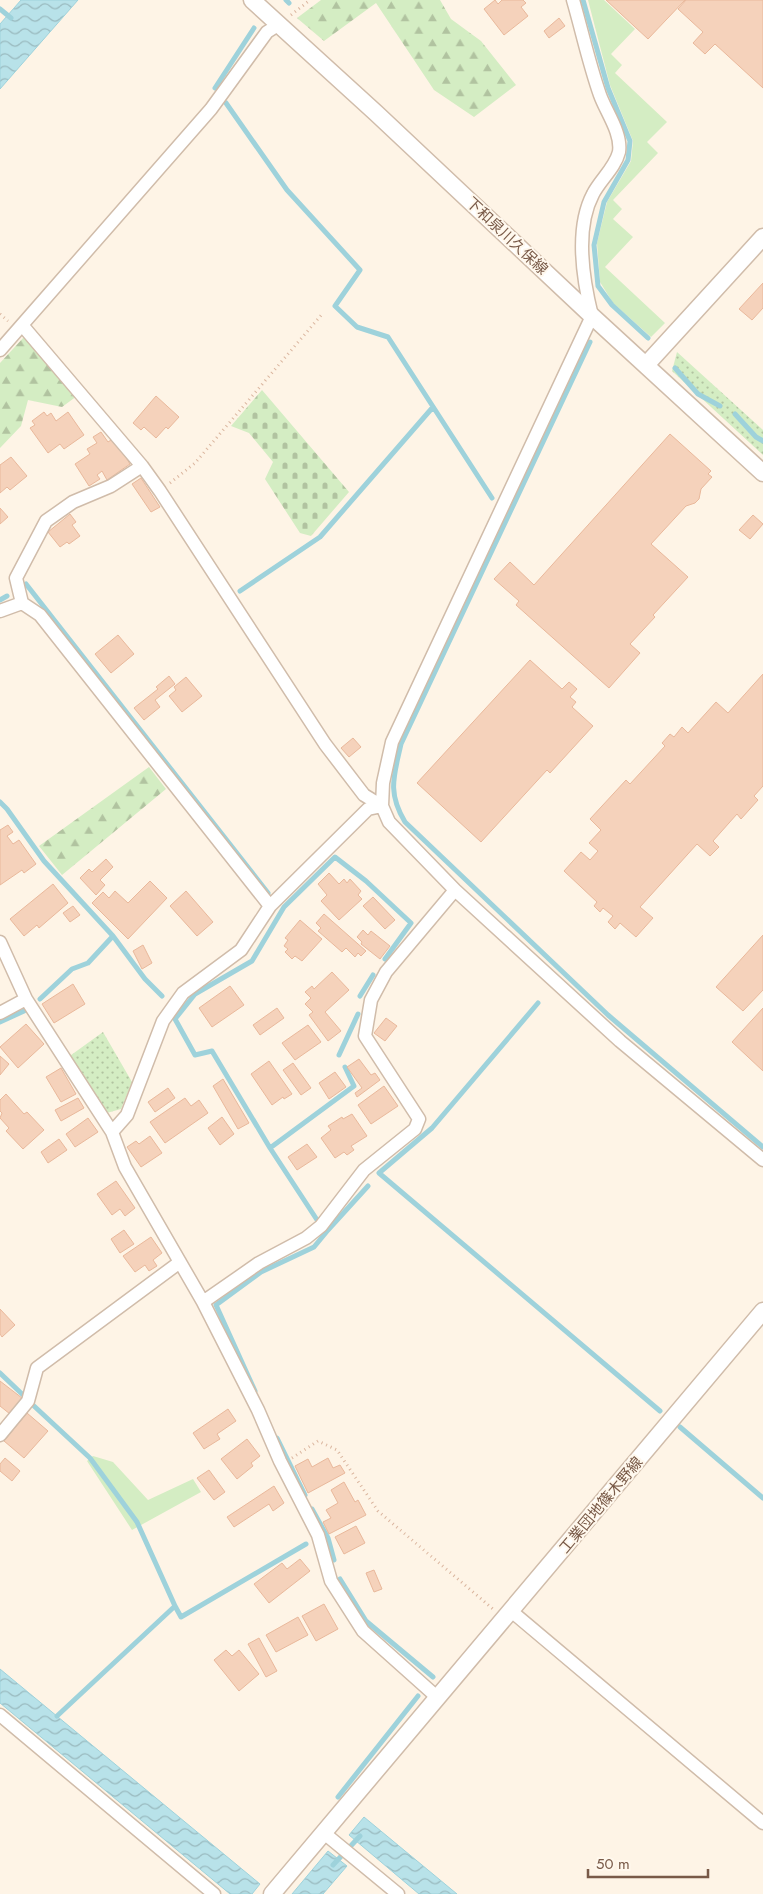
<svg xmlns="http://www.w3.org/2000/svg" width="763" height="1894" font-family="Jost,'Noto Sans JP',sans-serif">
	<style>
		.green { fill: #d4edc3 }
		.forest { fill: url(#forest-firs) }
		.cemetery { fill: url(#cemetery-stones) }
		.garden { fill: url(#garden-dots) }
		.water { fill: url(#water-waves); stroke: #9ed2db }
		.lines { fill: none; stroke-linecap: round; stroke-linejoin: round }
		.stream { stroke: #9ed2db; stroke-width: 5 }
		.building { fill: #f5d2bb; stroke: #e9b89b }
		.minor-casing { stroke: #d0bcaa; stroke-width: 15 }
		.tertiary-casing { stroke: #d0bcaa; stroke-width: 19 }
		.path { stroke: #dab59e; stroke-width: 3; stroke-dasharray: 1 4; stroke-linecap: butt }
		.minor { stroke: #fff; stroke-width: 12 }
		.tertiary { stroke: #fff; stroke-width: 16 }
		.labels { text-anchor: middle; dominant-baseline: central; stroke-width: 4; stroke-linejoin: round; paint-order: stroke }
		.street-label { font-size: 15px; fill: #795a48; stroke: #fff8ed }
	</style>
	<defs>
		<pattern id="forest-firs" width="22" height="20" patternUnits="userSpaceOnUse" patternTransform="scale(1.25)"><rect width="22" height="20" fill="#d4edc3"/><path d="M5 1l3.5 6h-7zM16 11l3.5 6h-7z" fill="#b1c3a0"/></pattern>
		<pattern id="cemetery-stones" width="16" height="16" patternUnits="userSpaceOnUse" patternTransform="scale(1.25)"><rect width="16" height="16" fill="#d4edc3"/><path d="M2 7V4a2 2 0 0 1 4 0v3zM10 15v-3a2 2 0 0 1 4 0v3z" fill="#b1c3a0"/></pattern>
		<pattern id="garden-dots" width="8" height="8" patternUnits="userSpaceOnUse" patternTransform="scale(1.25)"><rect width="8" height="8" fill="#d4edc3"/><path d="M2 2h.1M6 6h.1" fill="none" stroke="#b1c3a0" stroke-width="1.8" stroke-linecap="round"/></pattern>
		<pattern id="water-waves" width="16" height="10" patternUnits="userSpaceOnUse" patternTransform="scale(1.25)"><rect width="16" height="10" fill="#b8e2e9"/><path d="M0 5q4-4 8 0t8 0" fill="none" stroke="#9ababf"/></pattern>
	</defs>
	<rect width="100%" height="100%" fill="#fef4e6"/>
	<path class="green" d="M588,0H604L635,29L611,54L622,65L615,73L667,122L647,142L658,153L613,200L622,209L613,219L633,237L605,267L665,323L651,337L613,303L600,282L597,243L607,202L631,161L633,141L610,85Z
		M93,1456L113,1462L148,1500L193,1479L201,1492L132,1530L87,1461Z"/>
	<path class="forest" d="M321,0H440L451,19L481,41L516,85L474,117L434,90L376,3L324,41L297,18Z
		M24,337L77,396L62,407L28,400L21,426L0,448V363Z
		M149,767L166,789L62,875L39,846Z"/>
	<path class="cemetery" d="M262,390L349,492L311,536L300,533L265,479L273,462L249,433L231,426Z"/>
	<path class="garden" d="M677,352L763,430V455L672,371Z
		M103,1032L132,1082L121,1109L103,1114L67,1058Z"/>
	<path class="water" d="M21,0H78L0,89V24Z
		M0,1669L260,1884L252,1894H230L0,1703Z
		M364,1817L457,1894H419L349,1835Z
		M328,1851L347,1866L323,1894H292Z"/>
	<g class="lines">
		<path class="stream" d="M286,0L289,3
			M583,0L608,88L630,141L628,160L604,202L594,245L598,286L612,305L648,338
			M0,9L11,18
			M215,88L254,28
			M226,103L287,190L360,270L335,306L357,327L388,337L492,498
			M590,342L401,744C394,776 387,792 405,822L608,1015L763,1147
			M675,368L698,394L720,406
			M735,414L756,437L763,441
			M26,584L268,893
			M240,591L320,537L433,407
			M0,600L7,596
			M0,802L7,809L44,861L113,936L145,979L162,996
			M360,996L373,975
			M40,999L72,969L88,963L113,936
			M538,1003L432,1128L379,1173L660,1411
			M0,1022L24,1011
			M339,1055L358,1014
			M270,1148L354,1086L345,1067
			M368,1186L328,1230L321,1226L270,1148L212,1051L195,1055L175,1019L195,994L252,961L284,907L335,857L366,881L411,923L385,959
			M0,1373L22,1394
			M255,1391L216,1305L261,1272L314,1247L328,1230
			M34,1406L90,1458L137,1522L175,1606L57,1716
			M680,1427L763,1498
			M277,1438L305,1495
			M312,1509L328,1538L334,1560
			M340,1579L366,1621L433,1677
			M175,1606L181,1617L306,1544
			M338,1797L418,1696
			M333,1865L360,1836"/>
	</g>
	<path class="building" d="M495,0L498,4L502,0H523L526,3L521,7L528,16L504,35L484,9Z
		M606,0H685L648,39Z
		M686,0H763V88L715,44L705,54L693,43L703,32L678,9Z
		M559,18L565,26L549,38L544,31Z
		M763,283V308L752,320L739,309Z
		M156,396L179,417L168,429L166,427L156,438L144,427L141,430L133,423Z
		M44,412L47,416L51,413L56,421L68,412L84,435L64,449L60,444L48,453L30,428L35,425L32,421Z
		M101,432L108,442L114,438L130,464L107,480L102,471L97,475L100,479L89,486L75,464L90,454L87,449L97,443L93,437Z
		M670,434L711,471L708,474L712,477L701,489L699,499L695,503L686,506L651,544L688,577L653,615L655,617L630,644L640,653L609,688L516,605L519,601L494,579L510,562L534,585Z
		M11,457L27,476L10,490L7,487L0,493V465Z
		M141,478L160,507L151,512L132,484Z
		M0,508L8,517L0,524Z
		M70,514L76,522L72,525L80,536L69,544L67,542L60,547L48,532Z
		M753,515L763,524L750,539L739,530Z
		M118,635L134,654L111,673L95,654Z
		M530,660L562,689L569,682L577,689L570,697L576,702L572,707L593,726L550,773L547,770L481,842L417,783Z
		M763,674V786L754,796L758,800L741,819L737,814L713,841L719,847L710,856L697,844L640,907L653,918L636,937L620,923L615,929L608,922L613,916L603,908L600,912L594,906L597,902L564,871L581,852L590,860L598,851L589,843L601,830L590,819L626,780L630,784L665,746L662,743L670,734L674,737L682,727L688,733L716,702L728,713Z
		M169,676L175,684L155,700L160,707L144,720L134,708L158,689L156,687Z
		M186,677L202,696L182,712L169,696L176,690L174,687Z
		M353,738L361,747L349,757L341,748Z
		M8,825L13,832L7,836L13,844L19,840L36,864L24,873L22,870L0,885V830Z
		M106,859L113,867L100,880L105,885L96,895L80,878L89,869L92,872Z
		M329,873L339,884L344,879L347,883L350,879L361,891L358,895L362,899L339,920L321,901L327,895L318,884Z
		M150,881L167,898L128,939L92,903L103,892L109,898L115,891L128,903Z
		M53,884L68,903L39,928L37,925L24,936L10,919Z
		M186,891L213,922L197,936L170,906Z
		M373,897L395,920L385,929L363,906Z
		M73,906L80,915L70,922L63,913Z
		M324,914L366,951L361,956L358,953L355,957L346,948L342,952L318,931L321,928L316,923Z
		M300,920L322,939L302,961L295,956L292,959L285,952L288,949L284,946L288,940L285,938Z
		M363,930L368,935L371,931L390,946L380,959L361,944L362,942L357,937Z
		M763,935V990L743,1011L716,987Z
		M143,945L152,963L142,969L133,951Z
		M332,972L349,990L325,1012L341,1031L328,1041L309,1015L313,1012L305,1004L311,998L305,992L312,986L314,989Z
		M73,984L85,1004L54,1023L42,1004Z
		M230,986L244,1005L212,1027L199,1008Z
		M277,1008L284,1018L260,1035L253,1025Z
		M763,1008V1071L732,1042Z
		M386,1018L397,1026L385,1041L374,1033Z
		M26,1024L44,1044L18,1068L0,1047Z
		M308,1025L321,1042L295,1060L282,1043Z
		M0,1056L9,1064L0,1075Z
		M359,1059L371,1075L375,1073L380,1080L357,1097L355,1093L362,1088L347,1067Z
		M269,1061L292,1094L284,1099L283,1097L272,1105L251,1074Z
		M293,1063L311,1088L301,1095L283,1070Z
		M61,1068L76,1094L61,1102L46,1077Z
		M335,1072L346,1087L329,1099L319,1083Z
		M223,1079L249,1123L238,1129L213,1086Z
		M384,1086L398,1106L371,1124L358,1105Z
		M168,1088L175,1098L155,1112L148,1102Z
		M6,1094L24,1114L27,1112L44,1130L23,1149L6,1131L9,1128L0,1118L2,1113L0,1111V1100Z
		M78,1098L84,1108L61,1121L55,1110Z
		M185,1098L191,1106L199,1100L208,1113L165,1143L150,1122Z
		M352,1114L367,1136L351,1146L354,1150L347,1155L344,1152L335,1158L321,1138L331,1130L328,1126L342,1117L343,1119Z
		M222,1117L234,1134L220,1145L208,1128Z
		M88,1118L98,1132L75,1147L66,1134Z
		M150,1136L162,1153L141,1167L127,1147L136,1141L139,1144Z
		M59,1139L67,1150L48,1163L41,1152Z
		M307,1144L317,1157L297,1170L288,1157Z
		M116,1181L135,1208L125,1216L120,1209L112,1215L97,1194Z
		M124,1230L134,1244L120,1253L111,1239Z
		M151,1237L162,1253L153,1260L157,1266L149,1271L145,1265L135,1272L123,1256Z
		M0,1309L15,1325L2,1337L0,1334Z
		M0,1381L22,1398L10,1414L0,1406Z
		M228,1409L236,1421L217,1434L220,1439L204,1449L193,1433Z
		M27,1413L48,1431L24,1458L4,1441Z
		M247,1439L260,1456L251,1463L253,1466L237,1479L221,1459Z
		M5,1458L20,1471L12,1481L0,1471V1464Z
		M328,1458L333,1468L340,1465L345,1473L308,1493L295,1466L308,1459L312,1467Z
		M209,1470L225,1492L214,1500L197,1478Z
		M344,1482L355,1502L358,1500L366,1515L329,1534L323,1522L331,1518L326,1510L338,1503L331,1490Z
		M274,1486L284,1503L273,1511L269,1504L234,1527L227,1517Z
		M356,1526L365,1543L344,1554L335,1537Z
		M300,1559L310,1571L269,1603L254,1584L282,1563L287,1569Z
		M374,1570L382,1589L374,1592L366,1573Z
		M324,1604L338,1629L316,1641L302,1616Z
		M298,1617L308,1635L276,1652L266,1635Z
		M259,1638L277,1671L266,1677L248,1644Z
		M226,1650L232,1656L239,1650L259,1674L239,1691L214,1660Z"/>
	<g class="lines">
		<g class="minor-casing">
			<path id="minor" d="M573,0C582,31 589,64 600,95C606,112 622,133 619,152C615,168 600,180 593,194C575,228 583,280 592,316L392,742L383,783L382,806L389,822L455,890L620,1041L763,1160
				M22,325L142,466L160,491L325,744L364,795L382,806
				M0,350L211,109L267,32L278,25
				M22,603L16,578L46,521L73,502L111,486L142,466
				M0,611L22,603L40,615L270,906
				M382,806L368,809L270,906L241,950L183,993L163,1021L127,1115L112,1132L125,1167L203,1302L258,1410L280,1461L318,1535L331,1581L363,1631L438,1698
				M0,942L26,999L112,1132
				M0,1013L26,999
				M203,1302L259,1263L306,1238L321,1226L364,1170L415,1129L419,1119L365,1036L371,1000L386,972L455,890
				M0,1435L28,1401L37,1368L180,1262
				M510,1610L763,1823
				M0,1715L214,1894
				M324,1833L398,1894"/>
		</g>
		<g class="tertiary-casing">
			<path id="tertiary" d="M252,0L376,113L592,316L763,473
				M646,365L763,237
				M272,1894L763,1311"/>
		</g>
		<path class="path" d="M291,15L310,0
			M0,314L8,321
			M170,483L195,463L323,313
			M292,1458L318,1441L337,1450L378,1511L493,1609"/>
		<use href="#minor" class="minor"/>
		<use href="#tertiary" class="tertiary"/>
	</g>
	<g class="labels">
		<g class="street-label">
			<text transform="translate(507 236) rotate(43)">下和泉川久保線</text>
			<text transform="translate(601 1505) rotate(-50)">工業団地篠木野線</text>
		</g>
	</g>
	<path d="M588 1869v8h120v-8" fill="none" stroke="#795a48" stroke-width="2.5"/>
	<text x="596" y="1869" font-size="15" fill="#795a48" stroke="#fff8ed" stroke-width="4" paint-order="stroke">50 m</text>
</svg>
